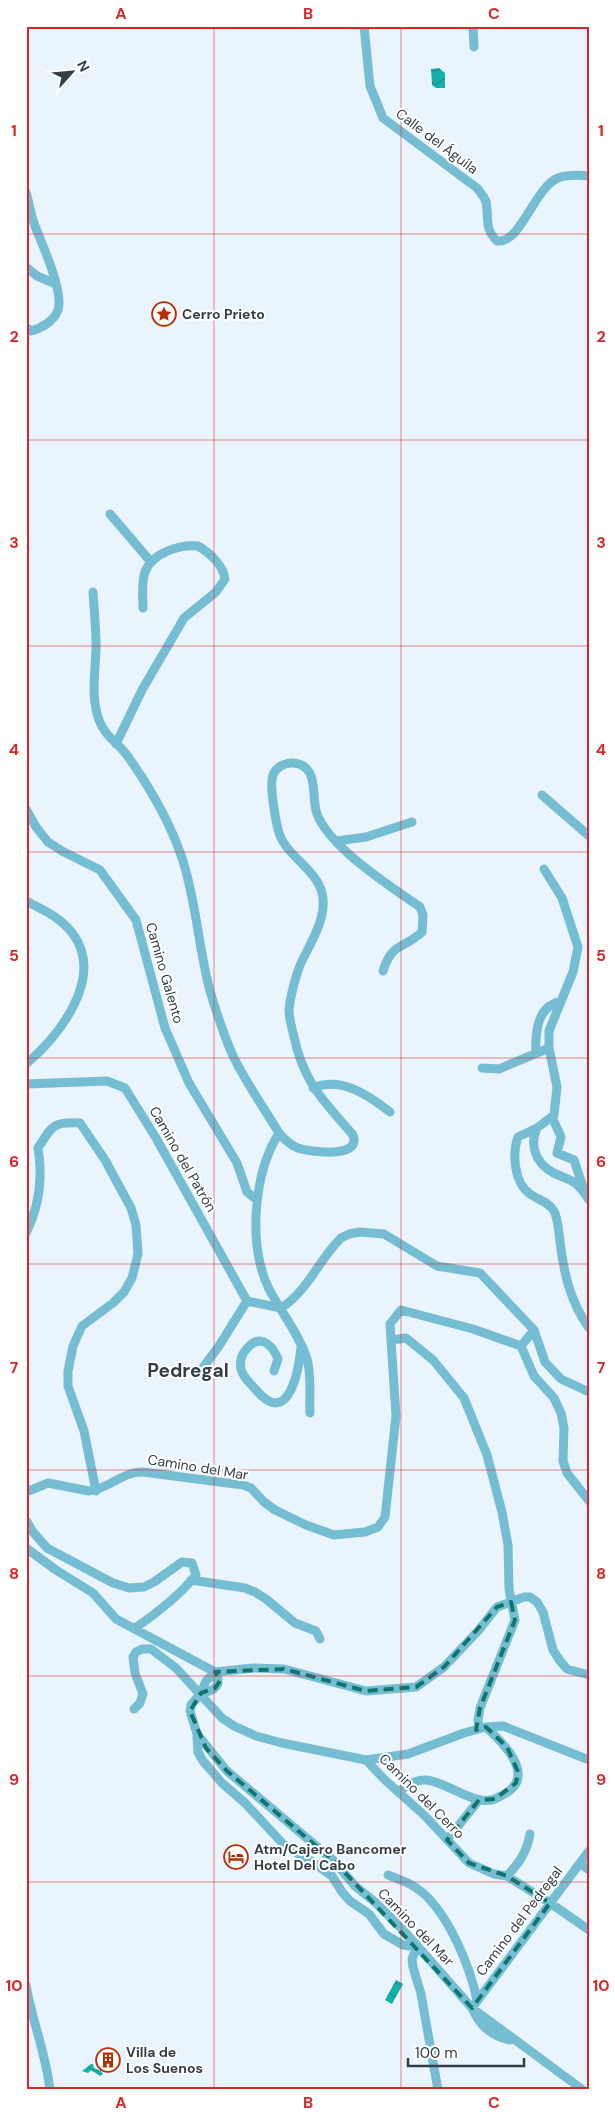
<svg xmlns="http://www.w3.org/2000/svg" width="615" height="2116" font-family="'DM Sans',sans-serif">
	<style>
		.water { fill: url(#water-waves) }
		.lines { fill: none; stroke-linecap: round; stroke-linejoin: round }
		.street { stroke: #74bdd3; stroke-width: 9 }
		.marked { fill: none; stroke: #0f766e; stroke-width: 4; stroke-dasharray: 10 6; stroke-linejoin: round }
		.grid { fill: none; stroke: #d62828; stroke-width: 1; stroke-opacity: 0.55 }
		.labels { text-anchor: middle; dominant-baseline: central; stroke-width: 4; stroke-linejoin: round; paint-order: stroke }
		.street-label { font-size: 14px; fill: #343e47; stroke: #fff }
		.poi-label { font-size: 14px; font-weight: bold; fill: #343e47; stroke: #fff; text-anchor: start }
		.district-label { font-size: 19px; font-weight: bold; fill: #343e47; stroke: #fff }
		.neatline { fill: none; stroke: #d62828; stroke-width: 2 }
		.grid-label { font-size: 16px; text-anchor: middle; font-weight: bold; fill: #d62828 }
	</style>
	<defs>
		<pattern id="water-waves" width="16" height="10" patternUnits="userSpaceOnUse" patternTransform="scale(1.25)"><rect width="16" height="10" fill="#13b1aa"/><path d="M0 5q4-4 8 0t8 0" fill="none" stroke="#12918c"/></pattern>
	</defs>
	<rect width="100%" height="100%" fill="#eaf4fd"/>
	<path class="water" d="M439,68L445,73V88H436L432,85L431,69Z
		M396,1980L403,1984L392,2004L385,2000Z
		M91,2064H93L94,2068L101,2071L103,2074L100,2076L91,2070L88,2073L82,2071Z"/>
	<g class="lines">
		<path class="street" d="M364,26L370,86L383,118L477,188C480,192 484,196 486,202C489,217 484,229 497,241C521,244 534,188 558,178C567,175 579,175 589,176
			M473,26L474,47
			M26,192C29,203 31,215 35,226C42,244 64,292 58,310C54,321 42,328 31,331L26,327
			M26,267L37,276L56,284
			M110,514L151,562
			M93,592C94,609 96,627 96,645C96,670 90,695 99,720C105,737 119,743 129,758C150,788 170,822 182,858C196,900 198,944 209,987C214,1006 226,1041 234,1058C247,1084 264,1108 279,1133
			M116,744L142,690L184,618L216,592L225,579C223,565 210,553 198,546C180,544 152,553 145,572C141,583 143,597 143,608
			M542,795L589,836
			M26,809L36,827L48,842L62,851L100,870L136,920L165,1028L189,1083L237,1163L247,1192L257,1200
			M337,841L366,837L412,822
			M544,869L562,898L578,947L573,972L549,1031V1048L557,1087L554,1115L537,1128L518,1137C512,1153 514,1183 530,1194C538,1200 548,1201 554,1211C559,1221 559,1238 561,1249C565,1279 572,1304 589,1328
			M26,901C44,910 61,918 73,934C105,978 59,1036 26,1064
			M536,1053C535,1034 537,1007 559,1002
			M482,1068L499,1069L549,1048
			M26,1084L107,1081L125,1088L156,1138L247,1301L281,1308C308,1291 319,1259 341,1238L349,1234L360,1232L384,1234L437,1266L480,1273L534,1330L545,1362L561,1379L589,1392
			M313,1088C341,1076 368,1095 390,1112
			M552,1117L561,1137L557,1153L574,1160L584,1190
			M537,1128C529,1145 536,1163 552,1172C559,1176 567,1178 574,1182C580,1187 585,1193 589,1200
			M26,1233C40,1205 43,1178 38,1148C52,1127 52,1121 80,1123L105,1160L131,1208L136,1225L138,1254L132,1278L124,1292L113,1303L82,1326L73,1346L68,1371V1386L84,1431L96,1491
			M534,1330L521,1346L534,1376L554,1398L561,1413L564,1428L563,1461L567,1473L589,1501
			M274,1371L278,1359C271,1342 258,1333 245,1351C241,1356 240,1363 241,1369C243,1378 251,1384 257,1391C289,1428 299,1369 301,1347
			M199,1373L219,1346L247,1301
			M310,1413C309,1395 312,1376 307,1359C299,1334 281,1312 269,1289C248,1246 253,1174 279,1133C284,1139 290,1145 298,1148C310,1152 362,1159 353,1135C323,1100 304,1083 294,1037C292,1028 289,1019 289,1010C290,998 296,974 301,963C312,940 332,911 319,885C311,867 289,856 281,838C276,827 269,785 273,775C277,765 289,761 299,764C319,771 311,798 317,814C330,848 390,886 420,907L423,915L422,932C404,949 392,942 383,971
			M26,1492L48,1483L89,1491C109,1489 123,1471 143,1472L243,1485L251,1488L264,1502L275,1510L306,1525L334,1535L365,1532L378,1527L385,1517L396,1416L391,1340
			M26,1520L33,1532L47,1548L113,1583L129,1588L144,1587L154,1582L182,1562L192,1563L196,1575C179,1596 157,1613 135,1628
			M26,1548L56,1570L93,1593L116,1619L215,1672C223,1686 214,1691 201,1693
			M191,1580L245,1588L255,1592L266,1599L295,1623L316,1631L320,1639
			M134,1709L140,1703L143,1694L135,1673L133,1657L136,1652L142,1649H151L176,1668L222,1718L234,1726L256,1736L282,1743L366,1760L385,1780L424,1815L469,1863L494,1874L507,1876L550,1903L589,1930
			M479,1729L478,1720L480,1708L515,1620L509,1589L508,1545L502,1512L487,1455L464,1398L433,1360L406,1338L391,1340L390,1324L401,1310L473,1329L521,1346
			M197,1737L198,1752L203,1761L222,1783L245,1803L285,1846L311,1861L332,1876L342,1892L350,1901L369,1914L384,1934L403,1945L417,1947
			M366,1760L408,1754L464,1733L486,1727L503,1726L589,1760
			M398,1792C406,1787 415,1779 426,1780C445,1782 462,1797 481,1800C491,1802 498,1798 506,1793C537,1775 501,1741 486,1727
			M447,1840L479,1800
			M580,1863L589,1870
			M388,1875C401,1880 413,1884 423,1893C449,1916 470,1966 477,2000
			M507,1876C519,1863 527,1852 530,1834
			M417,1947L412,1959L413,1967L421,1994L438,2090
			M26,1985C32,2021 46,2053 50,2090
			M472,2008L589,1851
			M473,2010C481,2027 491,2035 509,2040
			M583,2090L472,2008L405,1932L376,1903L355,1886L334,1861L227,1771L197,1734L190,1711L191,1705L201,1693L206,1681L215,1672L253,1668L284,1669L366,1691L416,1687L444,1667L478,1631L497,1607L524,1597H530L537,1602L543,1612L553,1650L560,1661L567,1669L589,1675"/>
	</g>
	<path class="marked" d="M511,1602L515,1620L480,1708L476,1730L486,1727L507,1747L518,1772L516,1783L495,1799L479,1800L447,1840L469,1863L507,1876L550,1903L472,2008L334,1861L227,1771L206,1748L190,1711L201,1693L215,1688L220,1681L215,1672L284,1669L366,1691L416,1687L444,1667L497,1607Z"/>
	<path class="grid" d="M214,26V2090M401,26V2090M26,234H589M26,440H589M26,646H589M26,852H589M26,1058H589M26,1264H589M26,1470H589M26,1676H589M26,1882H589"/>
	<defs>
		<g id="sight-ring" transform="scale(1.25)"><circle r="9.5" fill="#fff" stroke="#b72e00" stroke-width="1.5"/><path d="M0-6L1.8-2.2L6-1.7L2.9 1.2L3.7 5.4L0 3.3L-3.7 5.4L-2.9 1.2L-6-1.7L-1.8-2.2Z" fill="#b72e00"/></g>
		<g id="hotel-ring" transform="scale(1.25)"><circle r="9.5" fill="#fff" stroke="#b72e00" stroke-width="1.5"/><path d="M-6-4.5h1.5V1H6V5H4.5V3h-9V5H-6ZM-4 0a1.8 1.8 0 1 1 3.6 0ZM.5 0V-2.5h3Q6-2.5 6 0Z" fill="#b72e00"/></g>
		<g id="building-ring" transform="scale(1.25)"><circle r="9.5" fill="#fff" stroke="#b72e00" stroke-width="1.5"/><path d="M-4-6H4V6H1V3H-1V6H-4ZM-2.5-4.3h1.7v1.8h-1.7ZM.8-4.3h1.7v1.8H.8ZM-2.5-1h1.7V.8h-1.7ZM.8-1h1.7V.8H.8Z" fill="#b72e00"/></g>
	</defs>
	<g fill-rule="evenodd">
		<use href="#sight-ring" x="164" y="314"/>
		<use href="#hotel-ring" x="236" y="1857"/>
		<use href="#building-ring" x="108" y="2060"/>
	</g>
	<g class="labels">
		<g class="street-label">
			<text transform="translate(437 141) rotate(37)">Calle del Águila</text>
			<text transform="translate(165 973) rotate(74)">Camino Galento</text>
			<text transform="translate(183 1159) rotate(60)">Camino del Patrón</text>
			<text transform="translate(198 1467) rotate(9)">Camino del Mar</text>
			<text transform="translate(422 1796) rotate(45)">Camino del Cerro</text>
			<text transform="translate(519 1921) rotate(-53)">Camino del Pedregal</text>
			<text transform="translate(416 1927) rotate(46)">Camino del Mar</text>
		</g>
		<g class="poi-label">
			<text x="182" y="314">Cerro Prieto</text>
			<text x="254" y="1849">Atm/Cajero Bancomer<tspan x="254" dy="16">Hotel Del Cabo</tspan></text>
			<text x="126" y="2052">Villa de<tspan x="126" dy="16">Los Suenos</tspan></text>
		</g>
		<g class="district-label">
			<text x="188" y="1370">Pedregal</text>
		</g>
	</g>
	<rect width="615" height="2116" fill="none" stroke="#ffffff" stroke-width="55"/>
	<g transform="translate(72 72) rotate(63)" stroke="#ffffff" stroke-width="4" paint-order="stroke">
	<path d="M0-4L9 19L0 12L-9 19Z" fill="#343e47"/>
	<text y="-8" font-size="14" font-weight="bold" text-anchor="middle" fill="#343e47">N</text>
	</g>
	<path d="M408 2058v8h116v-8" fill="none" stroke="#343e47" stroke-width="2.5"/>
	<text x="415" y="2058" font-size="15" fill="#343e47" stroke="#ffffff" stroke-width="4" paint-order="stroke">100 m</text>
	<rect x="28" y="28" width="560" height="2060" class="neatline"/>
	<g class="grid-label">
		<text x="121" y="19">A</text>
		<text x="308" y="19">B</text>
		<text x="494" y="19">C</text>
		<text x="14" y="136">1</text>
		<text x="601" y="136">1</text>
		<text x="14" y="342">2</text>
		<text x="601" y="342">2</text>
		<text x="14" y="548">3</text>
		<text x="601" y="548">3</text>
		<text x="14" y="755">4</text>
		<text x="601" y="755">4</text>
		<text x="14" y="961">5</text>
		<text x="601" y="961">5</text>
		<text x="14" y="1167">6</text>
		<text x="601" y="1167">6</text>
		<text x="14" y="1373">7</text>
		<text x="601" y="1373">7</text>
		<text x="14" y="1579">8</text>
		<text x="601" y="1579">8</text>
		<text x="14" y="1785">9</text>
		<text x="601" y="1785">9</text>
		<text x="14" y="1991">10</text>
		<text x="601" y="1991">10</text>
		<text x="121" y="2108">A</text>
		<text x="308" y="2108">B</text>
		<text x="494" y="2108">C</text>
	</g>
</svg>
